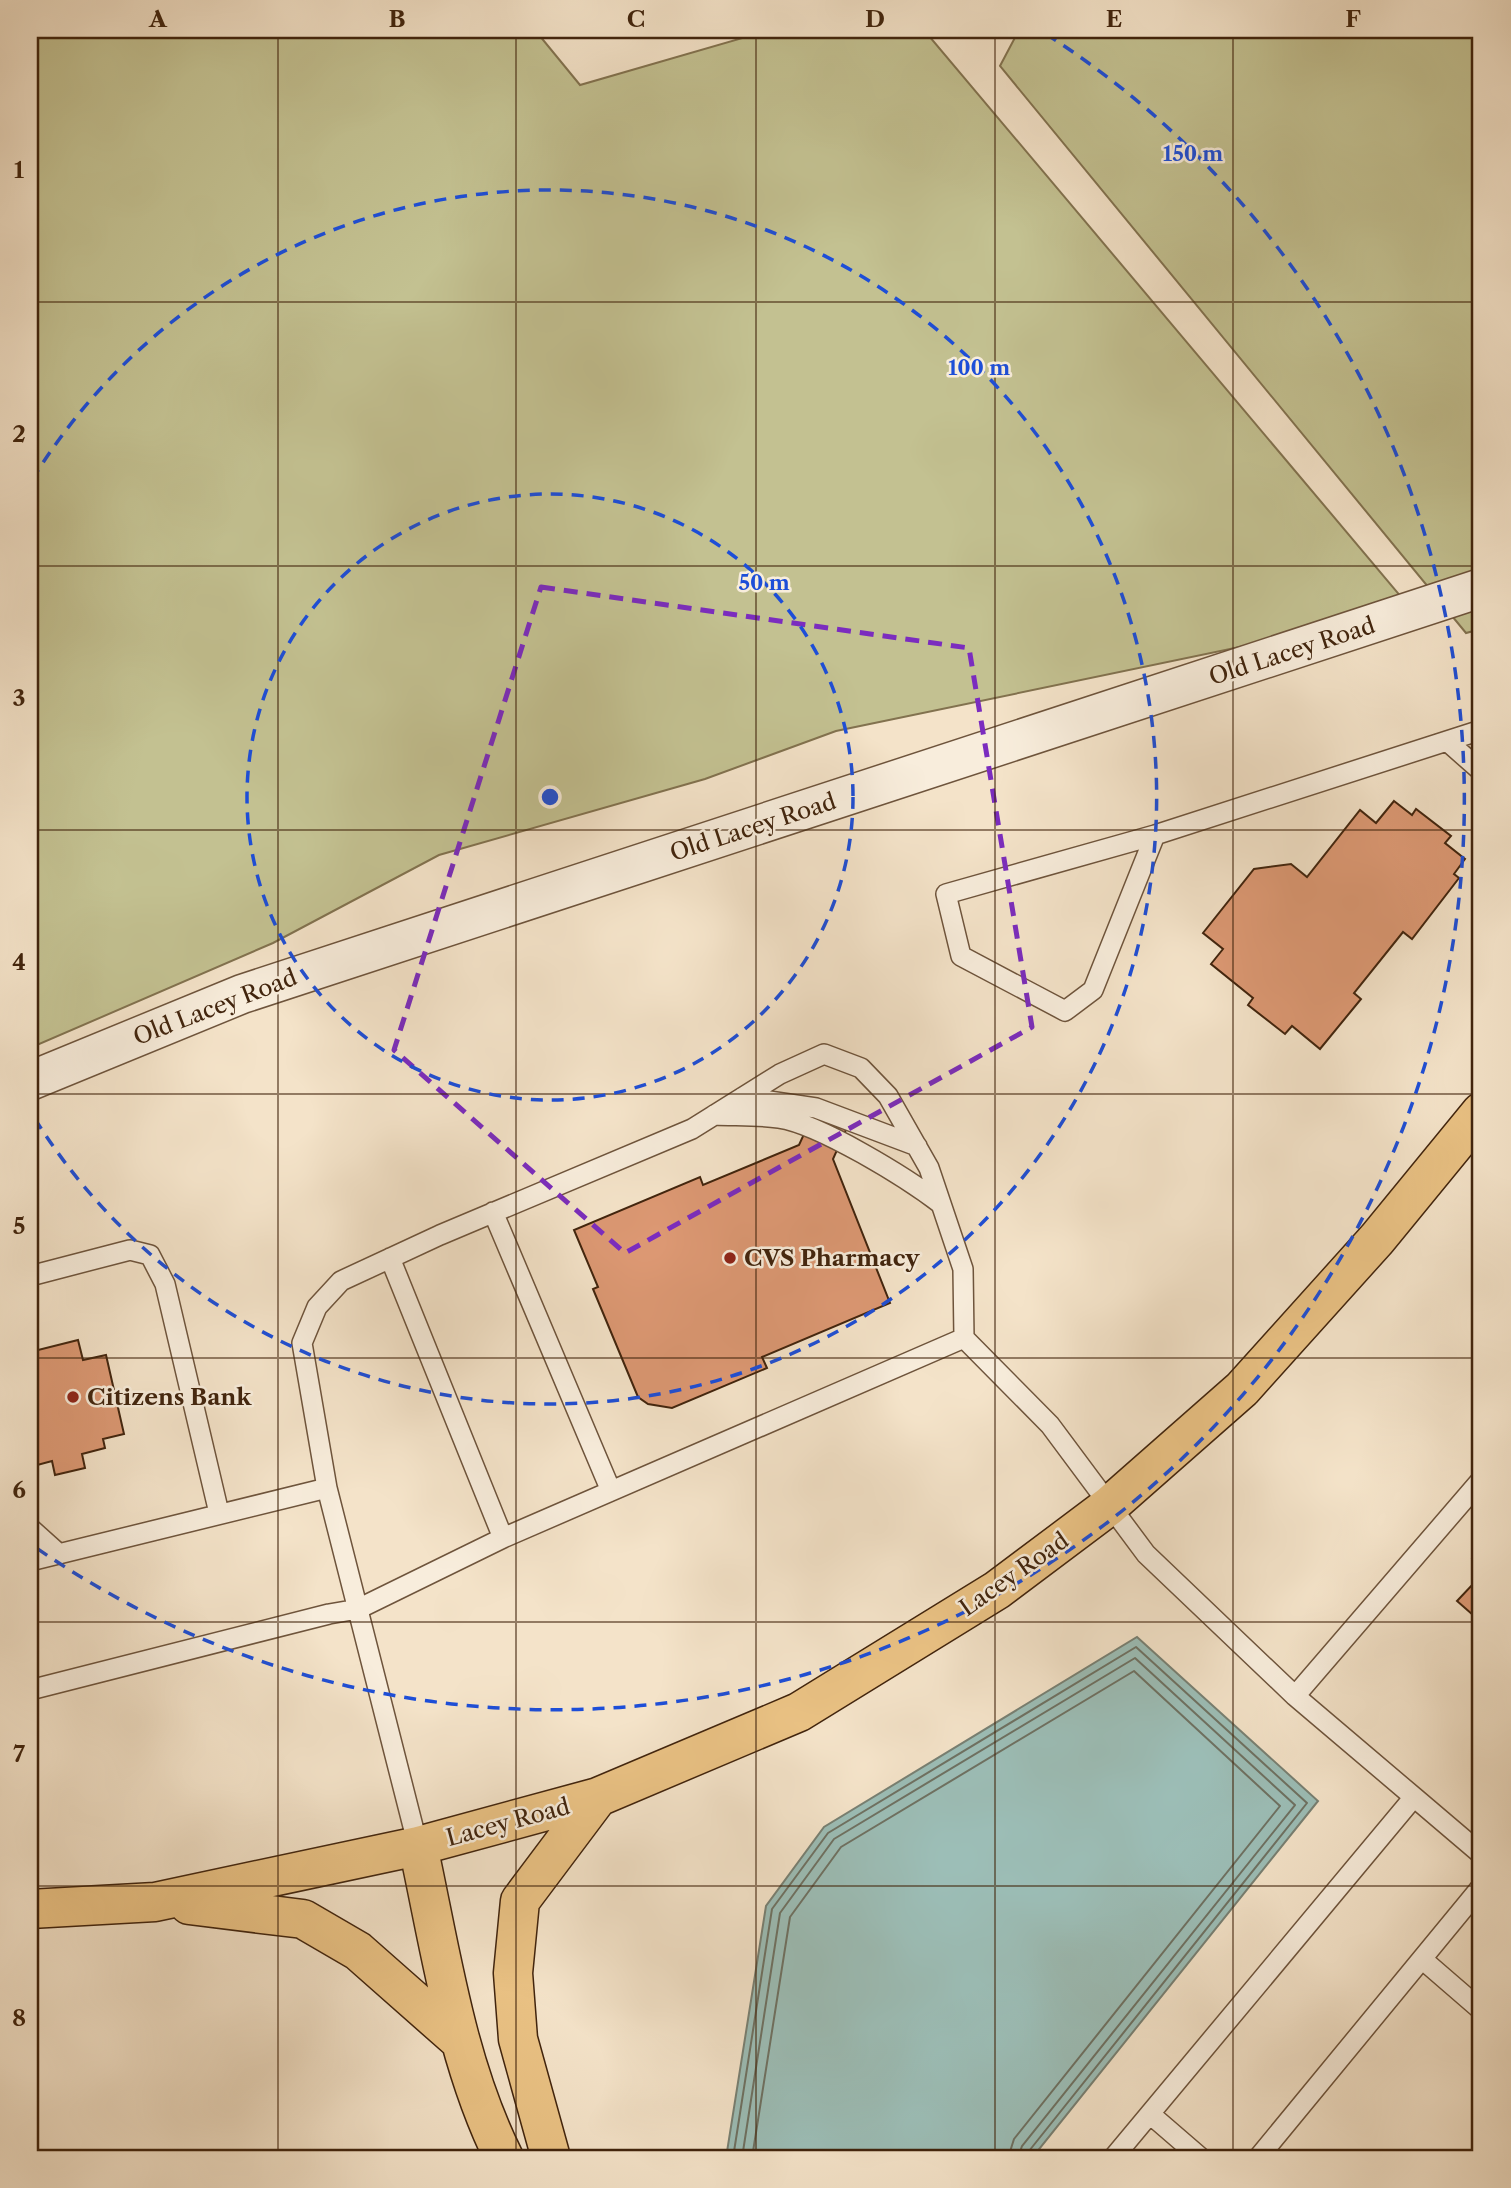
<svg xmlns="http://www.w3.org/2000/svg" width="1511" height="2188" font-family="'Libre Caslon Text',serif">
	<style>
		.green { fill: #c3c191; stroke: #82724f; stroke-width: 2 }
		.water { fill: #9cbeb7; stroke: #788073; stroke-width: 2 }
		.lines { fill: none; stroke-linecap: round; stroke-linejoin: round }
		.shore { stroke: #6e7162; stroke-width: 2 }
		.building { fill: #dc9873; stroke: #41240d; stroke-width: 2 }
		.lane-casing { stroke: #6e543c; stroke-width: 22 }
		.street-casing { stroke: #6e543c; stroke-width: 41 }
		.primary-casing { stroke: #41240d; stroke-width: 41 }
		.lane { stroke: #f8eddc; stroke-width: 19 }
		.street { stroke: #f8eddc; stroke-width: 38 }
		.primary { stroke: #eac284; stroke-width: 38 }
		.marked { fill: none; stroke: #7b2cbf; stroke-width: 5; stroke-dasharray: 14 9; stroke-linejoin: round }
		.grid { fill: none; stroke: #41240d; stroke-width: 2; stroke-opacity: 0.55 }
		.ring { fill: none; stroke: #1d4ed8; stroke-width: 3.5; stroke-dasharray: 12 9 }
		.poi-dot { fill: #8f2418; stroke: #f8eddc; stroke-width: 2.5 }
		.labels { text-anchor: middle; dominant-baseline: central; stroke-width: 5; stroke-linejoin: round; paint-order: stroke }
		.street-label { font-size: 23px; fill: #41240d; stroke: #f8eddc }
		.poi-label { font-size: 23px; font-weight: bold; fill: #41240d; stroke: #f8eddc; text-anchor: start }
		.centre { fill: #1d4ed8; stroke: #f8eddc; stroke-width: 3.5 }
		.ring-label { font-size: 21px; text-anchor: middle; font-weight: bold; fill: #1d4ed8; stroke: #f8eddc; stroke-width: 5; stroke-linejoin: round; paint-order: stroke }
		.neatline { fill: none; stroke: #41240d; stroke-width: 2.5 }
		.grid-label { font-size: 23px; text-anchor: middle; font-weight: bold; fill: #41240d }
	</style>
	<rect width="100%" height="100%" fill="#f4e3c9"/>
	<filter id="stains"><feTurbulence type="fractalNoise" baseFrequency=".00286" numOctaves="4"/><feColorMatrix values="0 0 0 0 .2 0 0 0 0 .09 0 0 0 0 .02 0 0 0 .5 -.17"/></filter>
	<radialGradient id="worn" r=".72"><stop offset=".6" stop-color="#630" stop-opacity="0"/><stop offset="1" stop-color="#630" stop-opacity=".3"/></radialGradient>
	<path class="green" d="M30,30H535L580,85L770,30H924L1413,611L836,731L705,779L439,855L273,943L30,1048Z
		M1019,30H1481V629L1466,633L1000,66Z"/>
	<path class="water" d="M1137,1637L1318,1801L1032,2158H726L766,1906L824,1827Z"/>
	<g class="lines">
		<path class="shore" d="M733,2158L772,1909L828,1833L1136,1647L1307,1803L1029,2151L1027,2158
			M742,2158L780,1913L834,1839L1135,1658L1295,1805L1022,2146L1018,2158
			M752,2158L790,1917L841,1847L1134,1671L1280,1806L1014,2139L1008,2158"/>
	</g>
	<path class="building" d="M1394,801L1412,815L1416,809L1451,836L1445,843L1465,859L1454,874L1459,878L1412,939L1403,932L1354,993L1361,999L1320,1049L1292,1026L1285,1034L1248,1005L1253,998L1211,964L1223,949L1203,933L1254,869L1291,864L1307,877L1360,810L1376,823Z
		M816,1108L849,1123L833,1159L890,1303L762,1357L767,1368L672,1408L648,1404L638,1397L593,1289L598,1287L574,1230L700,1177L703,1185L799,1145Z
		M78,1340L83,1360L106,1355L124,1434L103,1439L105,1448L82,1454L85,1468L55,1475L52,1461L30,1467V1352Z
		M1481,1558V1622L1457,1601L1475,1582L1472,1559Z"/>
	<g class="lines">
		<g class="lane-casing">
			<path id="lane" d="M1447,741L1481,771
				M1155,835L1093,990L1065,1011L961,956L946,894L1155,835L1481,730
				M743,1097L816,1108L917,1146
				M714,1115C736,1116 758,1115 779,1118C820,1124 907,1178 941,1204
				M493,1212L611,1491
				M390,1258L503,1538
				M30,1276L130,1250L150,1255L165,1284L219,1513
				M30,1528L59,1554
				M30,1561L327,1488
				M30,1690L329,1614L358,1609L503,1538L964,1338
				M1295,1696L1414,1797
				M418,1846L327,1488L302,1343L317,1307L341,1281L440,1235L692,1129L780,1074L824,1054L861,1068L888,1096L929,1168L963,1269L964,1338L1050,1425L1146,1554L1295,1696L1481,1480
				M1422,1959L1481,2010
				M1150,2114L1201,2158
				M1113,2158L1414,1797L1481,1854
				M1258,2158L1481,1887"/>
		</g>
		<g class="street-casing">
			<path id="street" d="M30,1081L242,994L1481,588"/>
		</g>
		<g class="primary-casing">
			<path id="primary" d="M418,1846C441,1952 456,2062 504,2158
				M189,1905L303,1919L358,1951L460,2041
				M30,1909L155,1902L418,1846L598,1797L799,1712L997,1590L1109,1506L1242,1389L1377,1239L1481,1112
				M551,2158L518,2039L513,1973L520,1901L598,1797"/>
		</g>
		<use href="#lane" class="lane"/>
		<use href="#street" class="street"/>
		<use href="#primary" class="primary"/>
	</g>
	<path class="marked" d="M541,587L969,648L1032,1027L625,1253L394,1050Z"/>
	<path class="grid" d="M278,30V2158M516,30V2158M756,30V2158M995,30V2158M1233,30V2158M30,302H1481M30,566H1481M30,830H1481M30,1094H1481M30,1358H1481M30,1622H1481M30,1886H1481"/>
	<g class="ring">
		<circle cx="550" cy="797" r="303"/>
		<path d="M32 480A607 607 0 1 1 32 1114"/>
		<path d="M1046 34A910 910 0 1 1 35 1547"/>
	</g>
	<g class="poi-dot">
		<circle cx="730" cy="1258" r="7"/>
		<circle cx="73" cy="1397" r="7"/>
	</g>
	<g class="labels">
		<g class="street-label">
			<text transform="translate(1292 651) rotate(-18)">Old Lacey Road</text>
			<text transform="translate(753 827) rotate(-18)">Old Lacey Road</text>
			<text transform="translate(215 1007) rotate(-21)">Old Lacey Road</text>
			<text transform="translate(1014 1574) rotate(-35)">Lacey Road</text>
			<text transform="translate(508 1822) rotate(-15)">Lacey Road</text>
		</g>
		<g class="poi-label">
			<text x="744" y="1258">CVS Pharmacy</text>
			<text x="87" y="1397">Citizens Bank</text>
		</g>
	</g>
	<circle cx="550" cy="797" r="10" class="centre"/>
	<g class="ring-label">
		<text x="1193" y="161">150 m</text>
		<text x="979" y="375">100 m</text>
		<text x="764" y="590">50 m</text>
	</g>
	<rect width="1511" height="2188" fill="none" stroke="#f4e3c9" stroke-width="77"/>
	<rect x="38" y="38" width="1434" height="2112" class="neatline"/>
	<g class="grid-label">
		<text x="158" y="27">A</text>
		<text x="397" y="27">B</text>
		<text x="636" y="27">C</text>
		<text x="875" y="27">D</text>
		<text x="1114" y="27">E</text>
		<text x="1353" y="27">F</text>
		<text x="19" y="178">1</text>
		<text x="19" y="442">2</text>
		<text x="19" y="706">3</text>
		<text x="19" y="970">4</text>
		<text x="19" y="1234">5</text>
		<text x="19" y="1498">6</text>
		<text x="19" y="1762">7</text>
		<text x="19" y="2026">8</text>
	</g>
	<rect width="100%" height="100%" filter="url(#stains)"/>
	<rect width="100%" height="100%" fill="url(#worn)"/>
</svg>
